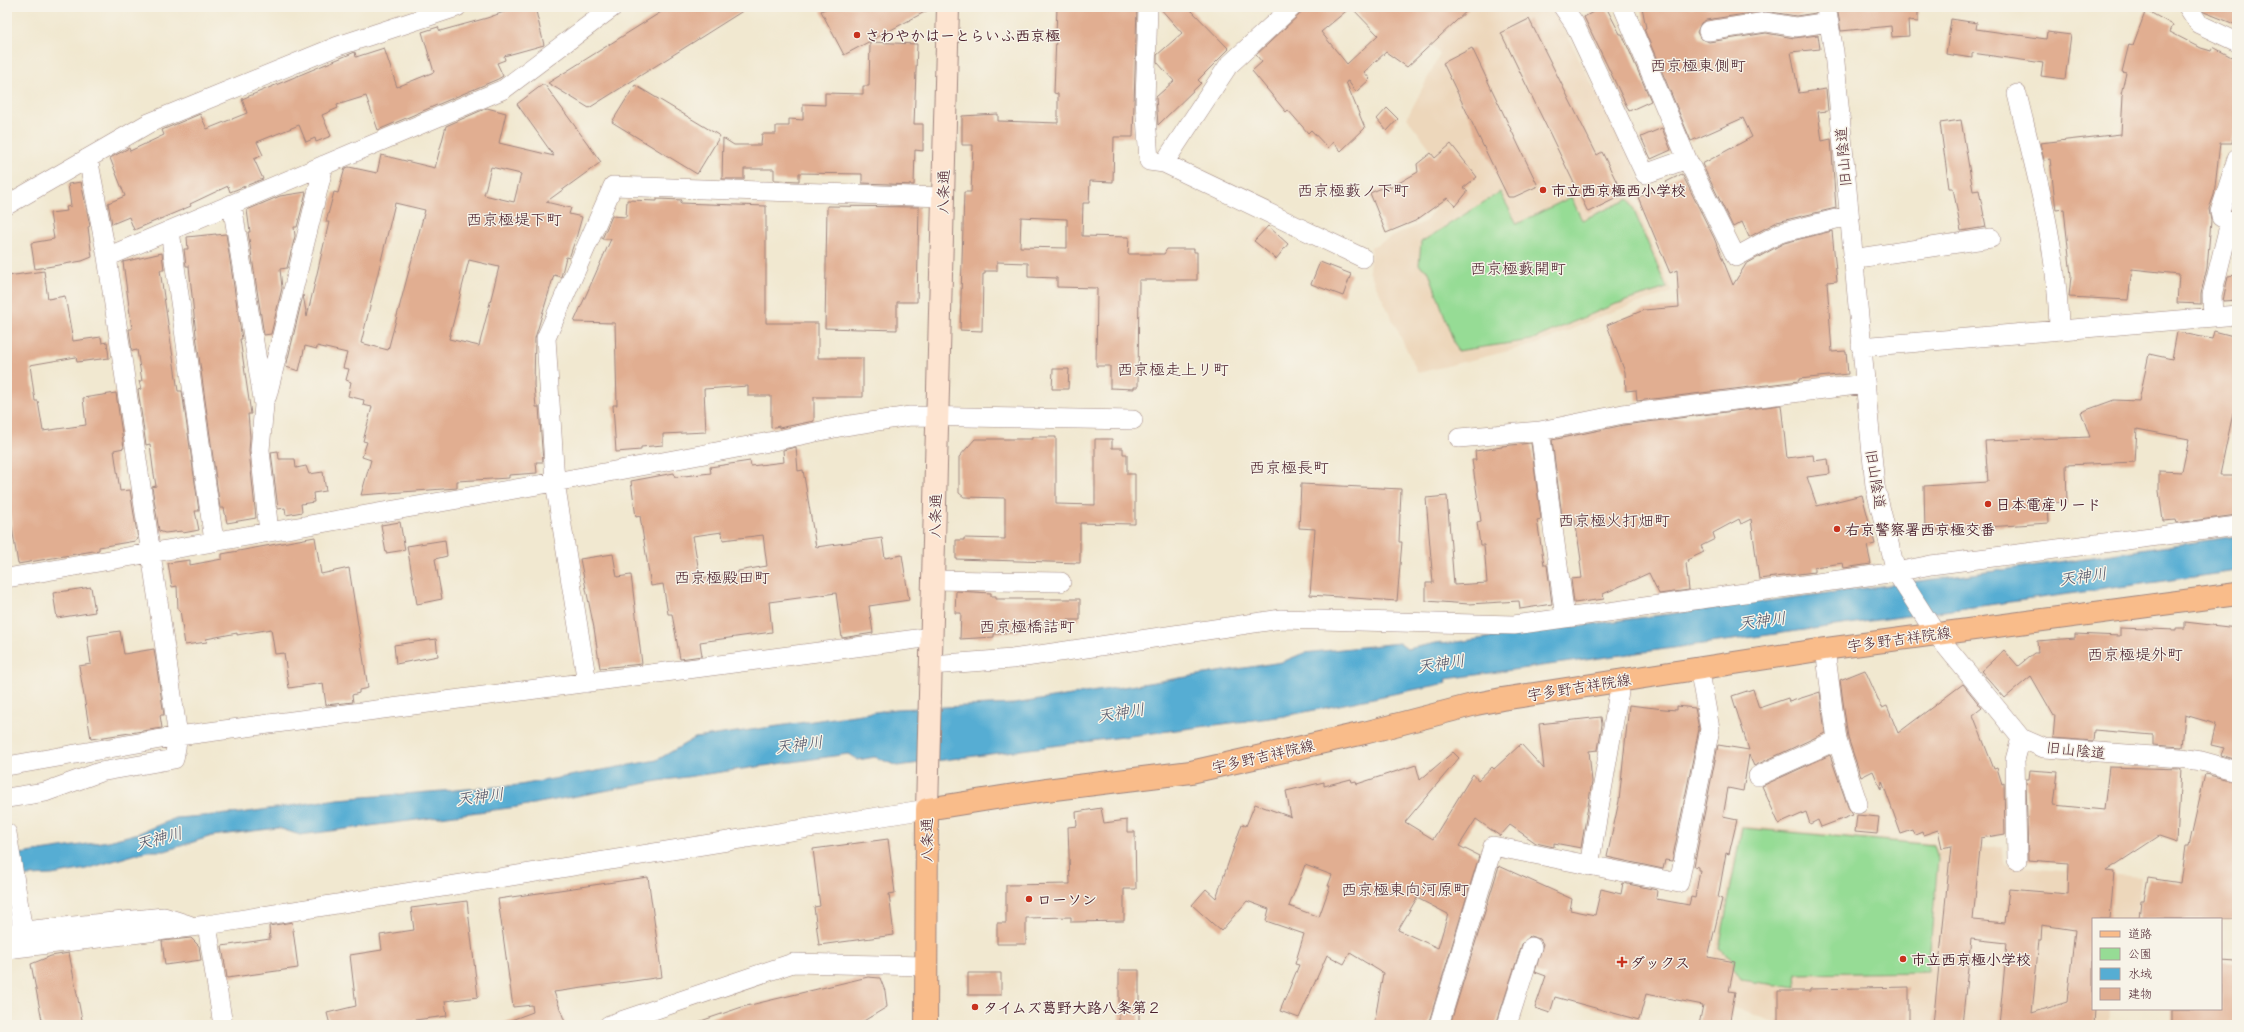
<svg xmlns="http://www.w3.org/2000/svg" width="2244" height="1032" font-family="'Patrick Hand','Klee One',sans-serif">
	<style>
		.built { fill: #edd7bb }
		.green { fill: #96dc95; stroke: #707e60 }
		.water { fill: #56add3; stroke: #50667f }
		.building { fill: #e1ae91; fill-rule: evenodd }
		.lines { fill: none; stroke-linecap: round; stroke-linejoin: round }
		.minor-casing { stroke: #9e847e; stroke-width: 20 }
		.secondary-casing { stroke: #9e847e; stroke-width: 24 }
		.primary-casing { stroke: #9e847e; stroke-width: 24 }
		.minor { stroke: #fff; stroke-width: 19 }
		.secondary { stroke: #fde4d0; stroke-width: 22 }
		.primary { stroke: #f9bc8a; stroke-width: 22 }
		.poi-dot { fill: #c8321e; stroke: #f7f3e8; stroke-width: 1.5 }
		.labels { text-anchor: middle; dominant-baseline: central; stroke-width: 3; stroke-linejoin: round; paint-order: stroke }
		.poi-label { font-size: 15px; font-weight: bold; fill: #4a1f2b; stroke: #f7f3e8; text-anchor: start }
		.street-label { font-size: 15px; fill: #4a1f2b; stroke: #f7f3e8 }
		.neighbourhood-label { font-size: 16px; fill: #4a1f2b; stroke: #f7f3e8 }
		.water-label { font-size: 16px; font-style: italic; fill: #4e5166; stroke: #f7f3e8 }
	</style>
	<rect width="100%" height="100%" fill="#f7f3e8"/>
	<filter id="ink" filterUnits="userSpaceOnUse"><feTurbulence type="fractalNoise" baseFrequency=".025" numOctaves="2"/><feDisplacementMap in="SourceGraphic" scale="8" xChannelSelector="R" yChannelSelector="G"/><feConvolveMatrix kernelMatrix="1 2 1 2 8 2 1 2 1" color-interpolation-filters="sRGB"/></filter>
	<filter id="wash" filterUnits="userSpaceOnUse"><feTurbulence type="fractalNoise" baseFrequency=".012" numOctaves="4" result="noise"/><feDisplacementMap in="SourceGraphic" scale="16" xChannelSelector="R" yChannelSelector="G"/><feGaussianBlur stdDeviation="0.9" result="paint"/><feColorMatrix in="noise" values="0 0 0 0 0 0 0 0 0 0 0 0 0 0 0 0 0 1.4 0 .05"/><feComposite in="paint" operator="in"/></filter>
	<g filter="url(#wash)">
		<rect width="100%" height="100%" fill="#f1e8d0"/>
		<path class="built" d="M1394,7H1553L1644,187L1631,194L1672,292L1609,313L1537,344L1418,373L1369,271L1371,247L1426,221L1455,181L1407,118L1440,54Z
			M1740,825L1934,843L1938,851L2003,846L2004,865L2141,877L2137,919H2093V1009H2110L2109,1025H1774L1773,1022L1758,1016L1705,999Z"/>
		<path class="green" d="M1500,192L1517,224L1571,197L1582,220L1629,199L1667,288L1613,305L1531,340L1457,351L1429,272L1419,265L1421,242Z
			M1742,828L1934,845L1938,859L1928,972L1796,974L1797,988L1741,980L1734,969L1735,962L1719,949Z"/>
		<path class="water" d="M2237,536V571L1446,679L1447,683L1285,716L897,766L875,757L858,760L848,754L658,781L517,807L300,835L278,828L212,836L165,851H147L86,869L52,875L7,877V856L108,841L139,833L176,818L241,813L338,799L520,785L657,760L695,738L896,709L1014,704L1282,662L1304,653L1399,643L1407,649L1441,642V644L2003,570Z"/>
		<g id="blocks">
			<path class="building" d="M503,7H535L544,45L504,56L505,60L497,63L503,76L498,79L378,130L366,96L337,105L338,108L322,115L331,136L316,142L315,138L306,142L299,125L257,142L263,155L254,159L263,179L230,192L228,186L190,204L191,206L134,230L129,217L112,224L108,203L125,196L110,158L129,148L130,151L164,135L162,130L200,114L207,129L247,113L242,99L355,52L356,57L384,48L397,87L434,72L422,32L438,27L440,31L487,18L504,12Z
				M669,7H749L589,108L548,83Z
				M829,7H934L844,55L821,11Z
				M1057,7H1137L1133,137H1114L1113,182L1090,181L1089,203H1083L1082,236L1129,237L1128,254H1164L1167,249H1194V252H1197V280H1139L1138,387H1134V389L1110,388V366H1096L1097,288L1057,287V278L1028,277V263L997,262V271H985V274H983L982,331L960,330L964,192H971L973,145H962V116L998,114V121L1058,123V94L1054,93ZM1021,217L1067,219V248L1020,247Z
				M1159,7H1188L1229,49L1198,80L1201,83L1158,125L1156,97L1174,81L1157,62V55L1182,33Z
				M1303,7H1471L1407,67L1386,52L1364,72L1370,79L1356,92L1348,81L1346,82L1365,128L1341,151L1333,142L1328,148L1311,130L1308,133L1288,110L1286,112L1252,71L1262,62L1256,55L1299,15ZM1351,7L1378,35L1347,64L1321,32Z
				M1602,7H1606L1620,34H1622L1651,101L1629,111L1584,17Z
				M1642,7H1815L1816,13L1796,16L1765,11L1706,20L1701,23L1697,32L1700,38L1709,42L1766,33L1794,38L1818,35L1820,49L1791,52L1799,93L1826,89L1828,111L1818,112L1822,141L1831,139L1836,208L1777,222L1749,237L1742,222L1733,227L1702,164L1752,137L1743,118L1691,141L1644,29L1646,28Z
				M1837,7H1918V22L1908,21L1909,36L1892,37L1891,26L1841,31Z
				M2201,7H2237V25L2204,12Z
				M2146,10L2173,25L2170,32L2201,48L2211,51L2213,47L2237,60V124L2232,143H2220L2214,195L2209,209L2211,221L2207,268L2201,293V304L2177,303L2179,274L2132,269L2128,300L2069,297L2071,276L2064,209L2056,210L2050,159L2044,160L2040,143L2121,134L2123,95L2121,94L2126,73L2122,72L2129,44L2133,45Z
				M1529,19L1597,155L1602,152L1623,195L1588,212L1501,33Z
				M1951,19L1977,23L1976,29L2046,39L2047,32L2071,35L2065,79L2041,76L2043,63L1972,53V58L1946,54Z
				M870,42L917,44L914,124H923V151L915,150L914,185L862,183V174L799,173V181L774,180V169H744V179H722L723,138L734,145H761L762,134H776V126H789V119L803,120V104L825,105V93L863,94V86H869Z
				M1472,48L1538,186L1514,197H1508L1443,63Z
				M542,85H545L601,162L546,202L571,208L569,214L582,217L576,238L569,258L566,257L561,277L554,275L535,338L534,385L536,407H539L543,462H536L537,473L509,475V478L457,481V488L361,495L371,460L362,457L367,442L363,441L372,407L363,405L364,400L348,396L351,382L346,380L349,369L343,368L347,353L317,346V349L305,346L299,371L286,367L303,295L307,317L309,308L329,222H326L334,192L338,193L345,168L349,167L377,173L381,155L435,168L446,126L487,108L506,113L499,143L554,156L517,104ZM491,167L521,174L514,202L484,195ZM395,203L425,210L388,350L361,343ZM469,260L499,267L479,346L449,339Z
				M635,85L720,136L697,174L612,122Z
				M1387,108L1398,119L1387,131L1377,119Z
				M1961,120L1973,191L1979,190L1986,227L1961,231L1953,188H1949L1940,123Z
				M1662,128L1671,150L1651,159L1641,137Z
				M1451,144L1477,177L1463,188L1468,191L1456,206L1447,198L1415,221L1386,233L1370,193L1389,185L1390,188L1418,172L1417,164L1431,153L1435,158Z
				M1682,174L1714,238L1733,285L1746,264L1784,243L1832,231L1837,281L1827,282L1832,352L1846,351L1848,374L1799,379V381L1637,401L1636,390L1626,391L1625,372L1607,325L1644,310L1679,307L1677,270L1670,273L1638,197L1668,185L1666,182Z
				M81,182L90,226L88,227L92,257L82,261L35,269L31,243L54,239L50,213L67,211L66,207L71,206L68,184Z
				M306,192L297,227H294L295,236L287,268L280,269L282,288L271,334L264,335L248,232H250L247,210L280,196Z
				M657,199L682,200L680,203L766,206V323H818V358H863V397H814V421L779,428V426L771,428V396H748V386L704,389L706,432L663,434V445L641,447V450L616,452L613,405H617L615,323L574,322L611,239H602L612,216L626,217L627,200L657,201Z
				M827,206L919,207L917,302H897V330L825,328Z
				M1268,226L1288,244L1276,259L1254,241Z
				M216,234V235L226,234L242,339H240L251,414H248L250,437L249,451L256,518L227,523L224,508H220L196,335L189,266H186L184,249H188L187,237Z
				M162,253L164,270H160L178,391H182L199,511H195L199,530L183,533L182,531L165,533L159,531L152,487L156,486L153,468L150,444L146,445L138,390L141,389L139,381H142L137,350L132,351L129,329H132L123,262Z
				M1320,262L1351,274L1343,296L1311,284Z
				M44,271L48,299L65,296L73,341L101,337L102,343L107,342L109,358L77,362L76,357L30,365L35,401H38L43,431L86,425L83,398L116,393L124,448L114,450L120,491L130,490L138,539L135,541L99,547V550L18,564L7,497V276Z
				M2237,275V300L2223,301L2228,276Z
				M2214,331L2237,337V414L2233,413L2220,475H2237V515L2177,523L2176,520L2163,521L2159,491V471L2182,472L2189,439L2137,429L2135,462L2066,465L2067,502L2048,503L2049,523L1925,531L1924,486L1988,482L1985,441L2090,437L2081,412L2114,400L2139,401L2149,354L2172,359L2177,332L2212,339Z
				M1053,369H1069L1068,389H1052Z
				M1781,405L1787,458L1813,455L1814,461L1828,459L1830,474L1807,477L1817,506L1862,495L1875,544L1867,546L1871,564L1844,568L1843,563L1814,567V572L1759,579L1751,519L1741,524L1739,519L1713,533L1715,539L1701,546L1704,552L1687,560L1688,562L1686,563L1689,590L1659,594L1649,573L1603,594L1604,599L1574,603L1571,579L1582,578L1580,561L1581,560L1575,519L1566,520V515L1562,516L1552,440L1624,425Z
				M1032,437H1056V504L1095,505V439H1112V448H1123V454H1127V474H1135V524L1080,523V563L956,559V540H964V538L1005,539V498L964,497L959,493V457L975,439H1032Z
				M1531,443L1541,519L1537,520L1544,565H1547L1552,604L1520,609L1519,601L1469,604L1426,601V583H1433L1426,498L1447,496L1454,585L1487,583L1484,545H1480L1477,522L1481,521L1472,460H1476L1475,451L1502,447V446Z
				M796,447L798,471L803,470L816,547L882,538L885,558L902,555L909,600L869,606L873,633L842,638L836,593L769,602L772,632L700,642L702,656L680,659L672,614H668L663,584L651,586L640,516L636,517L631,481L674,473L675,477L711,473L710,467L750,461L751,466L784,462L783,450ZM722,532L723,540L763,535L767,566L738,571V573L700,578L693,536Z
				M278,451L279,459H295L296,468L306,466L309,474L323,472L326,491L313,493L314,502L301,504L302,512L286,515L285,508L278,509L271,452Z
				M1301,484L1401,489L1399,542H1402L1397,601L1310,595L1315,529L1299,528Z
				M400,522L405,550L386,553L381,525Z
				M315,537L321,574L349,568L368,688L359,690V693L352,695L353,702L326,705L323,683L289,688L284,653L275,654L271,629L237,635V633L206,639L207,642L185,645L180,610H178L177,586L172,587L168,563L190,560V565L222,559V554Z
				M445,540L447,556L435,559L442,599L417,604L407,546Z
				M613,554L617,577L631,575L642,664L600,668L594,628L580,559Z
				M91,587L95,612L57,618L53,593Z
				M956,591L991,593V596H996V599H1080V620H1067V624H1053V627L1019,630V632L994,634V637L960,639L961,613H955Z
				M2185,622L2237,628V760L2221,755L2224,748L2211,745L2216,724L2185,715L2182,747L2153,745V735L2094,730L2093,741L2053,738L2055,715L2054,716L2031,676L2005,698L1981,671L2004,650L2018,666L2034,653H2038L2037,641L2075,638V634L2120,636V628L2176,630V628H2185Z
				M120,631L124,654L154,649L164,715H160L162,728L91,739L79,666L91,664L87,636Z
				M436,639L438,656L396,664L394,645Z
				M1865,670L1882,708L1887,706L1898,733L1963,684L1982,708L1973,715L1994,769L1997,768L2002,784L2004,783L2005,834L1981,838L1973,920L2005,923L2009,889L2068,894L2069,863L2028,860L2026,779H2029L2030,770L2058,772L2054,805L2104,810L2109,767L2181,769L2177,842L2159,836L2106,871L2114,872L2110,919H2093V1009H2095L2094,1025H1999L2007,943L1971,939L1962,1025H1933L1951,846L1942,848L1938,830L1923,835L1922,832L1915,835L1913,830L1901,834L1882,781L1881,790L1873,771L1861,777L1848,738L1840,680ZM2042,925L2075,930L2067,1002L2032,1013L2039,939H2041Z
				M1753,689L1759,708L1788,698L1789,702L1820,692L1825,733L1754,766L1749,755L1743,791L1728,788L1723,817L1737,820L1729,854L1726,853L1718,898L1722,899L1708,957L1735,962L1729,991L1735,992L1729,1025H1699L1703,1005L1646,994L1639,1020L1555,997L1550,1013L1535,1008L1546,976L1535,972L1543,944L1540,939L1530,936L1522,944L1496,1025H1450L1499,866L1572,899L1570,910L1595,915L1601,889L1621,894L1623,883L1657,890L1656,899L1689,905L1691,897L1695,898L1700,870H1698V867L1694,866L1718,745L1749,750L1732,696Z
				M1629,705L1664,709L1677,710V706L1695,708L1699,729L1672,861L1665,860L1663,869L1607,857L1619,801Z
				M1601,717L1602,724L1598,750L1589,751L1592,782L1581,848L1554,843V847L1536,843L1510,825L1500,836L1476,819L1459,846L1479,856L1428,1025H1374L1383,973L1350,953L1344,964L1327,955L1299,1018L1280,1011L1299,965L1295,964L1304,934L1266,921L1269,909L1247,901L1221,931L1192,905L1206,889L1216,898L1242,824L1246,826L1255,804L1291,817L1286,791L1324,782V786L1351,779L1352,782L1356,781L1357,784L1416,765L1420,780L1453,752L1459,758L1405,822L1433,839L1473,774L1478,780L1492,767L1494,769L1521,744L1544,769L1539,724ZM1305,865L1332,875L1328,886H1330L1319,917L1289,906ZM1417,898L1448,914L1438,948L1398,930Z
				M1830,755L1848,807L1853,815L1821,827L1818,820L1810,824L1806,812L1779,824L1762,786Z
				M2205,774L2237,782V919H2139L2141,900H2144L2148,878L2181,883L2186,846H2189Z
				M1101,808L1104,823L1127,820V832H1135L1136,889H1124V921L1071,922V917L1026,918V944H997V923H1006V885L1070,884L1068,827L1077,826L1076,812Z
				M1857,815L1879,817L1877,834L1855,832Z
				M888,839L895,893L889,894L894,935L819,945L814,907L820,906L813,849Z
				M648,877L662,977L554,992L566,1025H503V1023L533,1012L532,1005L513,1007L498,899Z
				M467,901L478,997L445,1001L447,1016L415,1020L416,1025H330L327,1013L356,1006L350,955L382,950L380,935L414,930L411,908Z
				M292,922L298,968L227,978L222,946L270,939L269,926Z
				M191,938L199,946L201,960L165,965L162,941Z
				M69,953L83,1025H43L31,964L51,956Z
				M2221,961L2237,962V1025H2172V1009H2221Z
				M1119,970H1139V1025H1119Z
				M968,973H1001V995H968Z
				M868,977L880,978L885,991L887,1007L857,1025H698V1022L742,1007Z
				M1909,987V1025H1778V991H1810V989Z"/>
		</g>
	</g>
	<g filter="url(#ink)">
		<use href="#blocks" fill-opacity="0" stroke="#9e847e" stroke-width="1"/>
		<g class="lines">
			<g class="minor-casing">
				<path id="minor" d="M1148,7L1145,101L1149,161L1164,163L1228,66L1292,7
					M1563,7L1574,23L1645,174L1687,159
					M1623,7L1687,159L1736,257L1780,233L1848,216
					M1826,7L1834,52L1875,486L1896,572L1936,634L2021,738L2044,748L2181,758L2201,761L2237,771
					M2188,7L2199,24L2237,42
					M1708,31L1766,22L1796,27L1829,22
					M2017,94C2036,173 2058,249 2059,330
					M1164,163L1363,258
					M232,204L264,405L260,450L269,532
					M7,205L149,123L338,46L457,7
					M170,231L214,541
					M107,257L504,89L613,7
					M1852,259L1991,238
					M2213,317L2212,295L2230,222L2221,217L2220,212L2237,158
					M1861,347L2237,315
					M267,396L324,165
					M1540,431L1565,618
					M1459,438L1540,431L1623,414L1865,384
					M7,578L555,482L764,443L844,426L910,416L1133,420
					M933,580L1061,582
					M1825,649L1837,740L1858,804
					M931,665L1012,659L1281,619L1514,625L1896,572L1931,565L2237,526
					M587,683L555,482L546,338L613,186L943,197
					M7,766L178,736L932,637
					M1758,776L1837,740
					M7,798L45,792L100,772L174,759L178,736L107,257L88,158
					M7,833L23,931
					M2017,860L2015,760L2021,738
					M1589,866L1621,680
					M207,925L223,1025
					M7,934L23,931L164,917L189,925
					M7,949L207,925L927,809
					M609,1025L793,963L925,966
					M1439,1025L1493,846L1679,883L1710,729L1699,667
					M1507,1025L1532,947"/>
			</g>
			<g class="secondary-casing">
				<path id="secondary" d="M927,809L948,7"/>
			</g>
			<g class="primary-casing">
				<path id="primary" d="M926,1025L927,809L1046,790L1191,772L1364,733L1476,704L1502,699L1825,649L2237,594"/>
			</g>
			<use href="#minor" class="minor"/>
			<use href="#secondary" class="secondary"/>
			<use href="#primary" class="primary"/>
		</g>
	</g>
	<g class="poi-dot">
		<circle cx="857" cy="35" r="4"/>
		<circle cx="1543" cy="190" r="4"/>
		<circle cx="1988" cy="504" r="4"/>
		<circle cx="1837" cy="529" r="4"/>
		<circle cx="1029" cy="899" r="4"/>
		<circle cx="1903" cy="959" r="4"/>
		<path d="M1620 956h4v4h4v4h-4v4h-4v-4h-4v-4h4z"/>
		<circle cx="975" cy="1007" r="4"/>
	</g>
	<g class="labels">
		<g class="poi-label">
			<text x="865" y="35">さわやかはーとらいふ西京極</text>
			<text x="1551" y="190">市立西京極西小学校</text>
			<text x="1996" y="504">日本電産リード</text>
			<text x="1845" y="529">右京警察署西京極交番</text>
			<text x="1037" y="899">ローソン</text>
			<text x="1911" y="959">市立西京極小学校</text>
			<text x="1630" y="962">ダックス</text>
			<text x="983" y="1007">タイムズ葛野大路八条第２</text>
		</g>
		<g class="street-label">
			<text transform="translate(1843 157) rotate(-95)">旧山陰道</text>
			<text transform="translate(943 192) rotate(-89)">八条通</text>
			<text transform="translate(1876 479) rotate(81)">旧山陰道</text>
			<text transform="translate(935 516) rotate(-89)">八条通</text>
			<text transform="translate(1899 639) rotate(-8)">宇多野吉祥院線</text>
			<text transform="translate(1579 687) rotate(-9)">宇多野吉祥院線</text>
			<text transform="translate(2076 750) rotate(6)">旧山陰道</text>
			<text transform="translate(1263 756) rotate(-13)">宇多野吉祥院線</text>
			<text transform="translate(926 840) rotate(-90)">八条通</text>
		</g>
		<g class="neighbourhood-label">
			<text x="1698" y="65">西京極東側町</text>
			<text x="1353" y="190">西京極藪ノ下町</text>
			<text x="514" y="219">西京極堤下町</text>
			<text x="1518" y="268">西京極藪開町</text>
			<text x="1173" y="369">西京極走上リ町</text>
			<text x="1289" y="467">西京極長町</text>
			<text x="1614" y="520">西京極火打畑町</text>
			<text x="722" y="577">西京極殿田町</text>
			<text x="1027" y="626">西京極橋詰町</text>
			<text x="2135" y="654">西京極堤外町</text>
			<text x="1405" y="889">西京極東向河原町</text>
		</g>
		<g class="water-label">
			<text transform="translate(2083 576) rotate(-8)">天神川</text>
			<text transform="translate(1762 620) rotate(-7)">天神川</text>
			<text transform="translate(1441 663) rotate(-8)">天神川</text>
			<text transform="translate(1121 712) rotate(-9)">天神川</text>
			<text transform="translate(799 744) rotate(-7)">天神川</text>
			<text transform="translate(480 796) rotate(-7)">天神川</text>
			<text transform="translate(159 838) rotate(-15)">天神川</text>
		</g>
	</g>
	<rect width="2244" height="1032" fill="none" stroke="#f7f3e8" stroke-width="24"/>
	<rect x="2092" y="918" width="130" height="92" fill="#f7f3e8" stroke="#b29e9c"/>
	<rect x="2100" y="931" width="20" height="6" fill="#f9bc8a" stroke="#b29e9c"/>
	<text x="2128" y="938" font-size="12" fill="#4a1f2b">道路</text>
	<rect x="2100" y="948" width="20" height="12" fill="#96dc95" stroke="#b29e9c"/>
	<text x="2128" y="958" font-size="12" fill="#4a1f2b">公園</text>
	<rect x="2100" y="968" width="20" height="12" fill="#56add3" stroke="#b29e9c"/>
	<text x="2128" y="978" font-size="12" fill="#4a1f2b">水域</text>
	<rect x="2100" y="988" width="20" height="12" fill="#e1ae91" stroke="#b29e9c"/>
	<text x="2128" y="998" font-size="12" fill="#4a1f2b">建物</text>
</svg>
